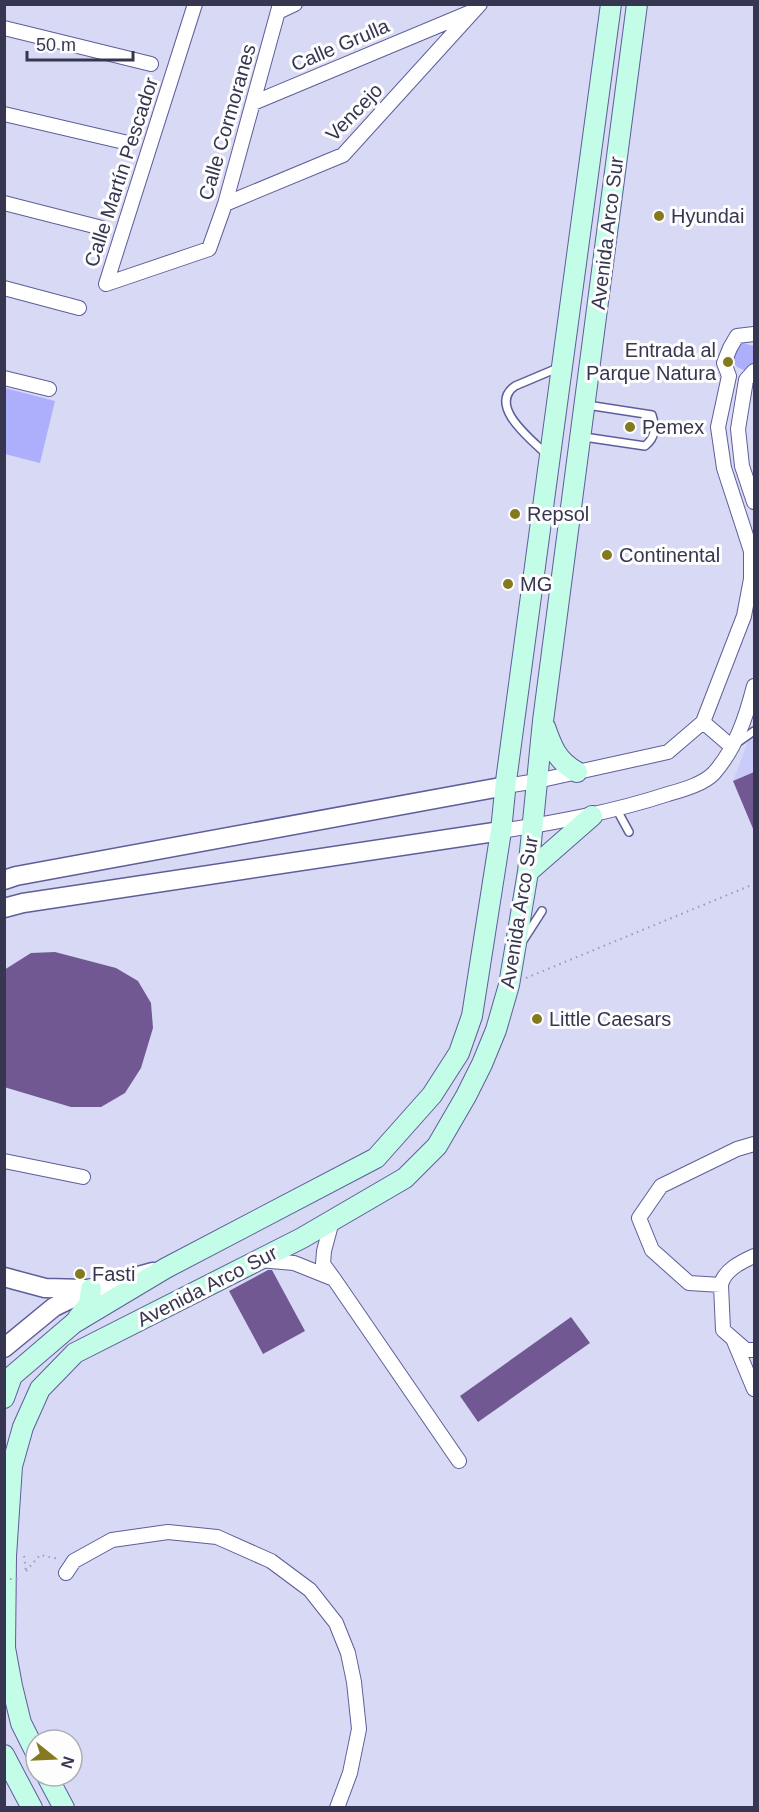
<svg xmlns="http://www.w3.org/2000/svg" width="759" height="1812" font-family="Helvetica,sans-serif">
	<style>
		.built { fill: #c9cbf9 }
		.green { fill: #adaffc }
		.building { fill: #715893 }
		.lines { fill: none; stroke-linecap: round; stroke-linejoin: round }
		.service-casing { stroke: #5e5e9a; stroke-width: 10 }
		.minor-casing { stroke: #5e5e9a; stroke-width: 16 }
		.tertiary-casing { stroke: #5e5e9a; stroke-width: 21 }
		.secondary-casing { stroke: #5e5e9a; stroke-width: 22 }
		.path { stroke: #999ab5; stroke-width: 2; stroke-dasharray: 1.5 4.5; stroke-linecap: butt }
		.service { stroke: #fff; stroke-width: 7 }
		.minor { stroke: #fff; stroke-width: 14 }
		.tertiary { stroke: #fff; stroke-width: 18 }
		.secondary { stroke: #c3fde8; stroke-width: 20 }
		.path-bridge { stroke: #999ab5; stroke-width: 2; stroke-dasharray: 1.5 4.5; stroke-linecap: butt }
		.poi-dot { fill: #84791e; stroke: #fdfdfd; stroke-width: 2 }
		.labels { text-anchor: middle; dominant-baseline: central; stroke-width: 6; stroke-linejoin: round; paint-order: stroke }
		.street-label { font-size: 20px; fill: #363651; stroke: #fdfdfd }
		.poi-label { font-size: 20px; fill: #363651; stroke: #fdfdfd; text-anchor: start }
	</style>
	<rect width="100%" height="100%" fill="#d8d9f5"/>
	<path class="built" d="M754,726V772L733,781Z"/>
	<path class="green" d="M743,343L754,346V368L746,371L737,367L732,360L733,351Z
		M5,388L55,401L40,463L5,454Z"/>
	<path class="building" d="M754,772V831L733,781Z
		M55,952L116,968L138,981L151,1003L153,1028L141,1068L125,1093L101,1107H71L4,1087V970L31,953Z
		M268,1270H272L305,1331L263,1354L229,1291Z
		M571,1317L590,1343L478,1422L460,1396Z"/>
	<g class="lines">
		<g class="service-casing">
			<path id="service" d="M584,437L645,446C656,437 656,427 652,415L587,405
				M546,454C532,440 487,406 515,386L560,367
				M737,743L754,731
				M617,810L629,832
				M524,939L542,911"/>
		</g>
		<g class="minor-casing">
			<path id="minor" d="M278,12L295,4
				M4,28L151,64
				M253,103L471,12
				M4,114L124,142
				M4,203L102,228
				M225,204L343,155L480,4
				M106,284L209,249L225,204L280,4
				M106,284L195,4
				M4,288L79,308
				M754,371L746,380L738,429L742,466L754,502
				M4,378L49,389
				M703,722L732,747
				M506,786L537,781L668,752L703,722L744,616L751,579V551L724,468L718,427L729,376L724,363L730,348L737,336L754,334
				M501,831C558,822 613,812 668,794C682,790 704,784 714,773C736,748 746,717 754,686
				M4,1161L83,1177
				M754,1256C741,1262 724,1270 721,1285L723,1330L746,1350H754
				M259,1260L294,1263L334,1279L323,1264L324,1251L332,1221
				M334,1279L459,1461
				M721,1285L689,1283L652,1250L639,1218L661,1186L737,1149L754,1144
				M734,1341L754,1389
				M66,1573L74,1561L112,1540L168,1532L217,1537L271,1561L310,1590L336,1623L348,1653L354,1682L359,1729L350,1773L337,1808"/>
		</g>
		<g class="tertiary-casing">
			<path id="tertiary" d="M4,880L16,876L506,786
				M4,908L23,903L501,831
				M4,1277L45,1288L86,1289
				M4,1348L54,1307L91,1289L153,1272"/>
		</g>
		<g class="secondary-casing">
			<path id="secondary" d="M545,727C552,747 557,761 577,772
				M528,872L592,816
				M78,1318L89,1304L91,1289
				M4,1398L12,1376L74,1323L166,1268L376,1158L432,1095L459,1053L472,1016L501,831L506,781L611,4
				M36,1753L21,1723L12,1686L5,1648L6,1556L12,1466L23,1427L40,1389L75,1353L302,1238L405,1178L437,1146L466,1096L482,1064L496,1030L509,985L528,872L543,721L637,4
				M4,1755L32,1808
				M47,1776L64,1808"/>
		</g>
		<path class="path" d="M526,978L754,884
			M24,1556L26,1571
			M26,1571L40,1555L59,1559"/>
		<use href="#service" class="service"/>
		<use href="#minor" class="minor"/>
		<use href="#tertiary" class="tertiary"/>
		<use href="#secondary" class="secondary"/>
		<path class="path-bridge" d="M4,1579H19"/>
	</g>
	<g class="poi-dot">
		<circle cx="659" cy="216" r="6"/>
		<circle cx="728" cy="362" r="6"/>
		<circle cx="630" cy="427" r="6"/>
		<circle cx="515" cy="514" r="6"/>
		<circle cx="607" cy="555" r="6"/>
		<circle cx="508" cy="584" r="6"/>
		<circle cx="537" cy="1019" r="6"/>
		<circle cx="80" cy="1274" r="6"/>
	</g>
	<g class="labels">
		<g class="street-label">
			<text transform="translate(340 45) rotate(-23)">Calle Grulla</text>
			<text transform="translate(354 112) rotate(-46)">Vencejo</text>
			<text transform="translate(227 122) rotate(-74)">Calle Cormoranes</text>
			<text transform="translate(121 172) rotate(-72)">Calle Martín Pescador</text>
			<text transform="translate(607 233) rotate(-83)">Avenida Arco Sur</text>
			<text transform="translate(519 912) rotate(-81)">Avenida Arco Sur</text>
			<text transform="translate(207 1286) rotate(-27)">Avenida Arco Sur</text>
		</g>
		<g class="poi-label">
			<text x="671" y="216">Hyundai</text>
			<text x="716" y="350" text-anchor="end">Entrada al<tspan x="716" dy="23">Parque Natura</tspan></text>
			<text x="642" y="427">Pemex</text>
			<text x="527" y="514">Repsol</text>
			<text x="619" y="555">Continental</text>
			<text x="520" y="584">MG</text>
			<text x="549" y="1019">Little Caesars</text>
			<text x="92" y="1274">Fasti</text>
		</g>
	</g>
	<rect width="759" height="1812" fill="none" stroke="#363651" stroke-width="12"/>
	<g transform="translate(54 1758) rotate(108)"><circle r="28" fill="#fdfdfd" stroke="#adadb8" stroke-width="1.5"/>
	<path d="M0-4.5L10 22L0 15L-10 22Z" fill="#84791e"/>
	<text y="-9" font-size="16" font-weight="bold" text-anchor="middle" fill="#363651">N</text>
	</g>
	<path d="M27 51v9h106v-9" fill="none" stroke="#363651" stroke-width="3"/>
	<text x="36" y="51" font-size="18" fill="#363651" stroke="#fdfdfd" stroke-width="4.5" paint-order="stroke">50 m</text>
</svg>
